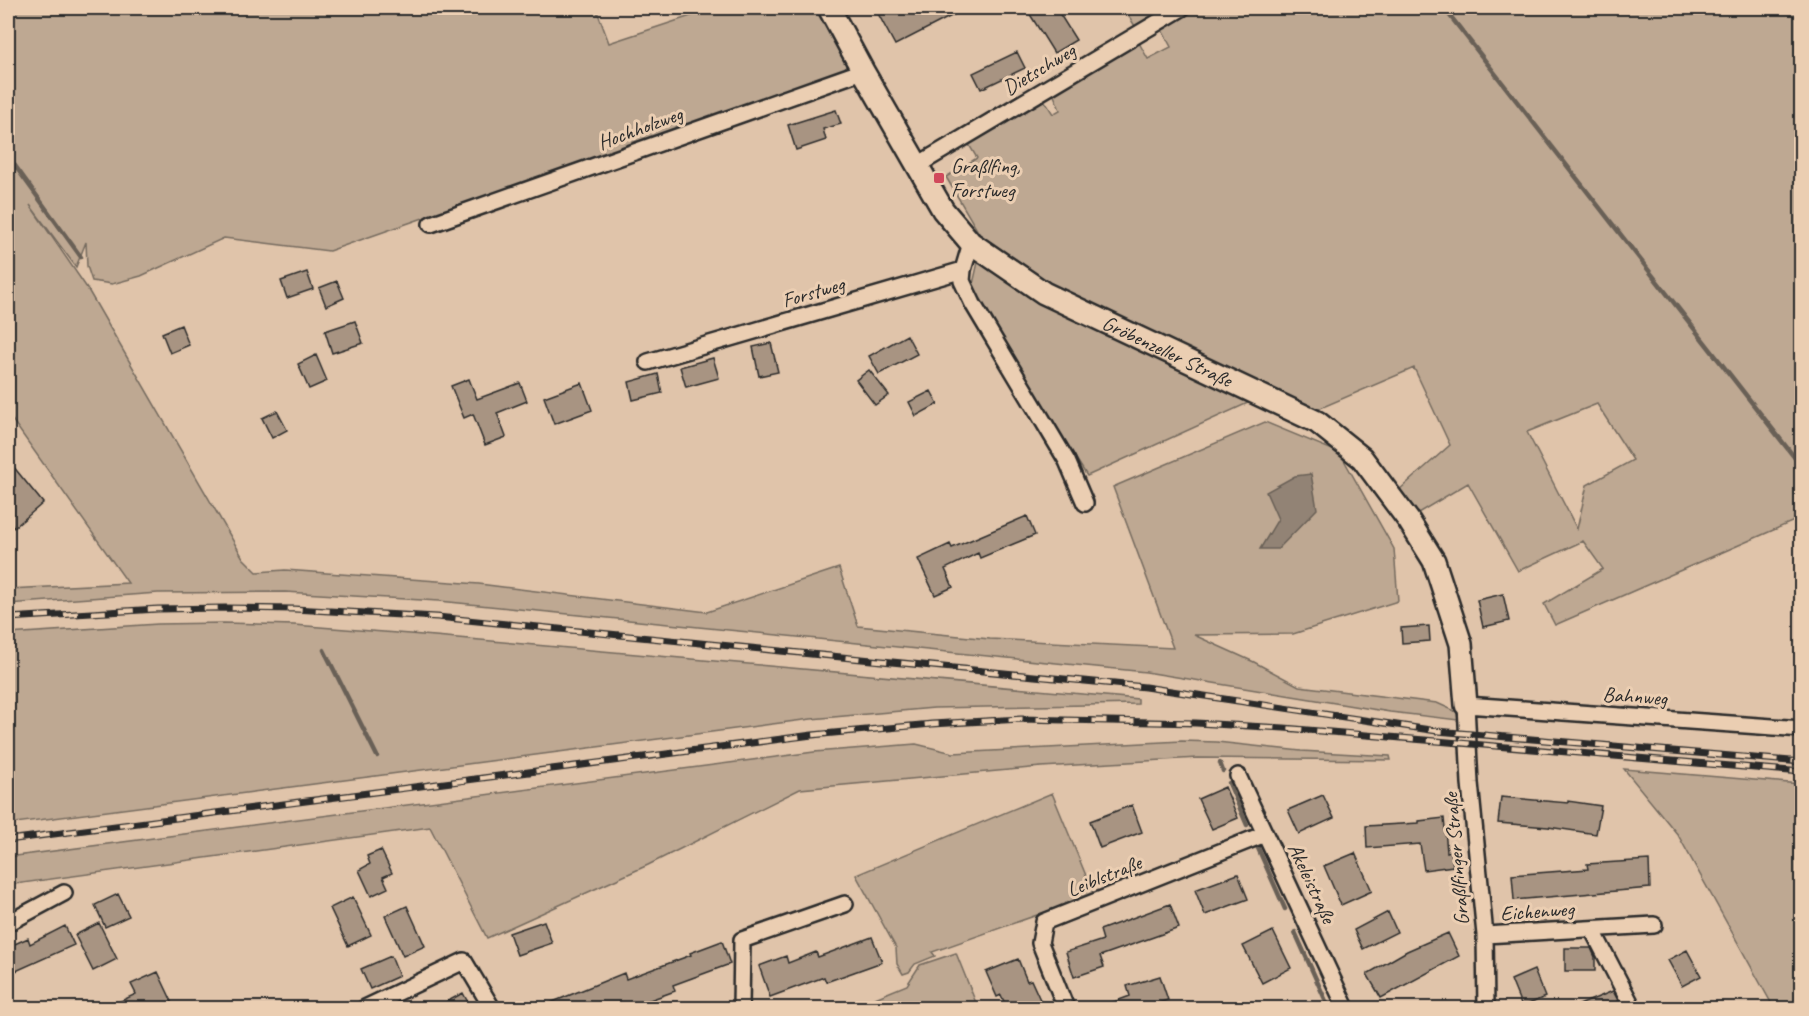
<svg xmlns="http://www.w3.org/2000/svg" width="1809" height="1016" font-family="Caveat,sans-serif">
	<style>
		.green { fill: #bea892; stroke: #746a5e; stroke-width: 1.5; fill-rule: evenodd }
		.water { fill: #928375; stroke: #696057; stroke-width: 1.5 }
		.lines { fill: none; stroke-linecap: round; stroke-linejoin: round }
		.stream { stroke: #696057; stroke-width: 4.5 }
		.building { fill: #a89482; stroke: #2b2b2b; stroke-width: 1.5 }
		.street-casing { stroke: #2b2b2b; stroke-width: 20 }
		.secondary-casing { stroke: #2b2b2b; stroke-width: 26 }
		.street { stroke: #ebceb2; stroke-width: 15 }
		.secondary { stroke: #ebceb2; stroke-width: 21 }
		.rail-casing { stroke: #2b2b2b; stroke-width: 7 }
		.rail { stroke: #ebceb2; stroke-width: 4.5; stroke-dasharray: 14; stroke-linecap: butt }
		.poi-dot { fill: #d1495b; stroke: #ebceb2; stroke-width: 2 }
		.labels { text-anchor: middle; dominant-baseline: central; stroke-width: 6; stroke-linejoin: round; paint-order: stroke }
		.street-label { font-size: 21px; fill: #2b2b2b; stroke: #ebceb2 }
		.poi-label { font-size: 21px; fill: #2b2b2b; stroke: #ebceb2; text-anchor: start }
	</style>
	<rect width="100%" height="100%" fill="#e0c4aa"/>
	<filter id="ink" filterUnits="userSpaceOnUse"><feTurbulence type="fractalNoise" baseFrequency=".0167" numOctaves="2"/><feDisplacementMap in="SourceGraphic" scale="12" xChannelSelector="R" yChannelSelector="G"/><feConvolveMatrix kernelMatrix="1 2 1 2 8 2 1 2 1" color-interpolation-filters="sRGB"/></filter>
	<g filter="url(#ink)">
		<path class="green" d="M8,8H596L609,43L715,8H818L847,64L843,71L329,251L224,238L141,276L112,284L92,281L87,266L86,242L76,267L30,205L87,288L243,558L257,572L285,570L479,584L707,612L839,568L858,626L990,639L1173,648L1113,487L1265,422L1340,453L1394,549L1398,601L1293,634L1194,635L1254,662L1299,686L1437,703L1457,712L1458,720L1390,712L1146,672L439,601L285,592L158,593L8,604V589L128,583L8,414Z
			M1124,8H1171L1136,28Z
			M1195,8H1801V518L1555,625L1544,604L1603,569L1583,541L1518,571L1468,483L1418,513L1399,490L1450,445L1414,368L1316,410L1272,392L1087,476L971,293L983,240L946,177L977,158L968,143L1043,98L1053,114L1060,110L1053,93L1138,41L1148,59L1171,47L1161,28ZM1597,404L1633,460L1587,485L1577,529L1527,432Z
			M224,623L294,625L435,636L1138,699V704L934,708L811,719L8,824V634L158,624Z
			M1182,741L1217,742L1301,751L1390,756L1391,760L1198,758L1041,767L800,789L648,865L487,938L430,827L8,885V857L814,752L916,744L953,753Z
			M1624,769L1801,784V1008H1774L1678,835Z
			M1052,793L1094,895L932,952L935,956L915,964L909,972L903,974L897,964L896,948L856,875Z
			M956,953L978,1008H865L863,1003L907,985L920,965Z"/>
		<path class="water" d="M1311,474L1317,509L1278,549H1260L1278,519L1266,492L1295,476Z"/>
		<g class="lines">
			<path class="stream" d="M1444,8L1802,467
				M8,156L81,257
				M324,650L377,756
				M1220,763L1223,771
				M1229,783L1247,825
				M1258,848L1285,909
				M1295,932L1329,1008"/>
		</g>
		<path class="building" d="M875,8H967L895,45Z
			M1026,8H1056L1076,40L1054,53Z
			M1017,52L1025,68L981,89L973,73Z
			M836,110L841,124L823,129L826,140L796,150L788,125Z
			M307,272L313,289L287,298L281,281Z
			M337,281L344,298L326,306L319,288Z
			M355,321L363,343L332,353L325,331Z
			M181,325L189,345L170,353L162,333Z
			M907,335L917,354L879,374L869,356Z
			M771,343L778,372L759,376L753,347Z
			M316,355L327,381L309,389L298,364Z
			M713,358L719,378L686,387L680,367Z
			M869,370L889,395L875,405L856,380Z
			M658,374L662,393L633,400L629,382Z
			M469,379L477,399L520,383L527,401L497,413L506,437L485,445L473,414L464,418L451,386Z
			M582,383L592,410L554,424L544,397Z
			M931,391L938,404L916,416L909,402Z
			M277,411L287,430L272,438L262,418Z
			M8,460L43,503L14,528L8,519Z
			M1027,516L1035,535L980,558L978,553L945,569L953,587L935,595L918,559L950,544L952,548Z
			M1503,594L1509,621L1483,627L1477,600Z
			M1429,626L1430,641L1402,643L1401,628Z
			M1225,787L1238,818L1212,829L1198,799Z
			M1323,795L1334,818L1299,834L1288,810Z
			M1501,797L1568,803V801L1601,806L1596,834L1548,827L1498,823Z
			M1132,805L1142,832L1100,848L1090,821Z
			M1444,818L1447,852L1451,851L1453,866L1424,870L1420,844L1367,848L1366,826L1419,823V821Z
			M381,850L392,873L383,877L388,888L371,896L359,870L370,864L367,856Z
			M1355,853L1372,891L1341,905L1324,866Z
			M1649,860L1650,888L1514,900L1512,875L1588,869L1587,864Z
			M1238,874L1248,899L1205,915L1195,890Z
			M118,894L129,916L105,927L95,905Z
			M353,897L371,935L348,946L330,908Z
			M1170,904L1179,928L1100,956L1104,967L1074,977L1066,952L1103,940L1100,930Z
			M407,906L425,946L403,956L385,916Z
			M1388,912L1397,932L1363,949L1354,930Z
			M544,921L552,943L517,955L509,933Z
			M99,923L117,959L93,971L75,935Z
			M65,926L74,945L16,971L8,947L28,938L30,944Z
			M1273,931L1291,968L1262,983L1243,946Z
			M1448,933L1459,956L1381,998L1367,974L1407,951Z
			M872,937L882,962L826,982L824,977L770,997L759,966L786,956L788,963L816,952L818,957Z
			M722,941L730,964L673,985L675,991L636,1005L638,1008H606L604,1004L594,1008H538L624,973L626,979L691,955L690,953Z
			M1565,948H1591L1595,957V971H1565Z
			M1687,950L1701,976L1682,986L1668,960Z
			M391,956L399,976L370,989L361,969Z
			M1018,959L1027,981L1031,980L1042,1004L1032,1008H1007L1001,995L997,997L986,972Z
			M1534,970L1545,997L1522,1007L1511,980Z
			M158,972L175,1008H106L136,994L131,984Z
			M1160,976L1168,1000L1142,1008H1100V1007L1130,996L1127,986Z
			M1613,991L1622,1008H1572Z
			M463,993L471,1008H435Z"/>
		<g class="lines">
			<g class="street-casing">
				<path id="street" d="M916,166L1182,8
					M431,224L863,71
					M963,270L962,281L973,304L1067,461L1085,503
					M648,362L963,270L971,243
					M1238,776L1346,1008
					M8,923L64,893
					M1592,929L1633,1008
					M1485,935L1654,925
					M365,1008L464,961L492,1008
					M741,1008L742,940L845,904
					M1066,1008L1040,943L1044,922L1265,834
					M1486,1008L1485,935L1470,783L1466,705L1802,729"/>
			</g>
			<g class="secondary-casing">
				<g id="secondary">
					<path id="s1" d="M829,8L863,71L943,210L971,243L1044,293L1317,422L1362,458L1409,521L1434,561L1461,644L1466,705"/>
				</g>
			</g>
			<use href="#street" class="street"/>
			<use href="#secondary" class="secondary"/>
			<g class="rail-casing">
				<path id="rail" d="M8,618L158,609L225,608L294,609L437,617L1145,687L1437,731L1802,762
					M8,840L812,735L932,724L1021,719L1196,723L1284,728L1802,772"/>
			</g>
			<use href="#rail" class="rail"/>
		</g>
	</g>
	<rect class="poi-dot" x="933" y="172" width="12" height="12" rx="3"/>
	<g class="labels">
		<g class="street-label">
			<text transform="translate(1039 69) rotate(-31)">Dietschweg</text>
			<text transform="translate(640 128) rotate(-20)">Hochholzweg</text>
			<text transform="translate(813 292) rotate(-16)">Forstweg</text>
			<text stroke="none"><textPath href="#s1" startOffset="500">Gröbenzeller Straße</textPath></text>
			<text transform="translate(1635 696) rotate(4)">Bahnweg</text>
			<text transform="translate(1456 859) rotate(-95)">Graßlfinger Straße</text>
			<text transform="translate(1104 876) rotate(-22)">Leiblstraße</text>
			<text transform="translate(1312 883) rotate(65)">Akeleistraße</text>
			<text transform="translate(1537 911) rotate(-4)">Eichenweg</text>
		</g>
		<g class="poi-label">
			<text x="951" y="166">Graßlfing,<tspan x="951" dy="24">Forstweg</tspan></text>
		</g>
	</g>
	<rect width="1809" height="1016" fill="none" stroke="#ebceb2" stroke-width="30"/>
	<rect x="15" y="15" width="1779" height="986" fill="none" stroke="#2b2b2b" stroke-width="2" filter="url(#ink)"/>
</svg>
